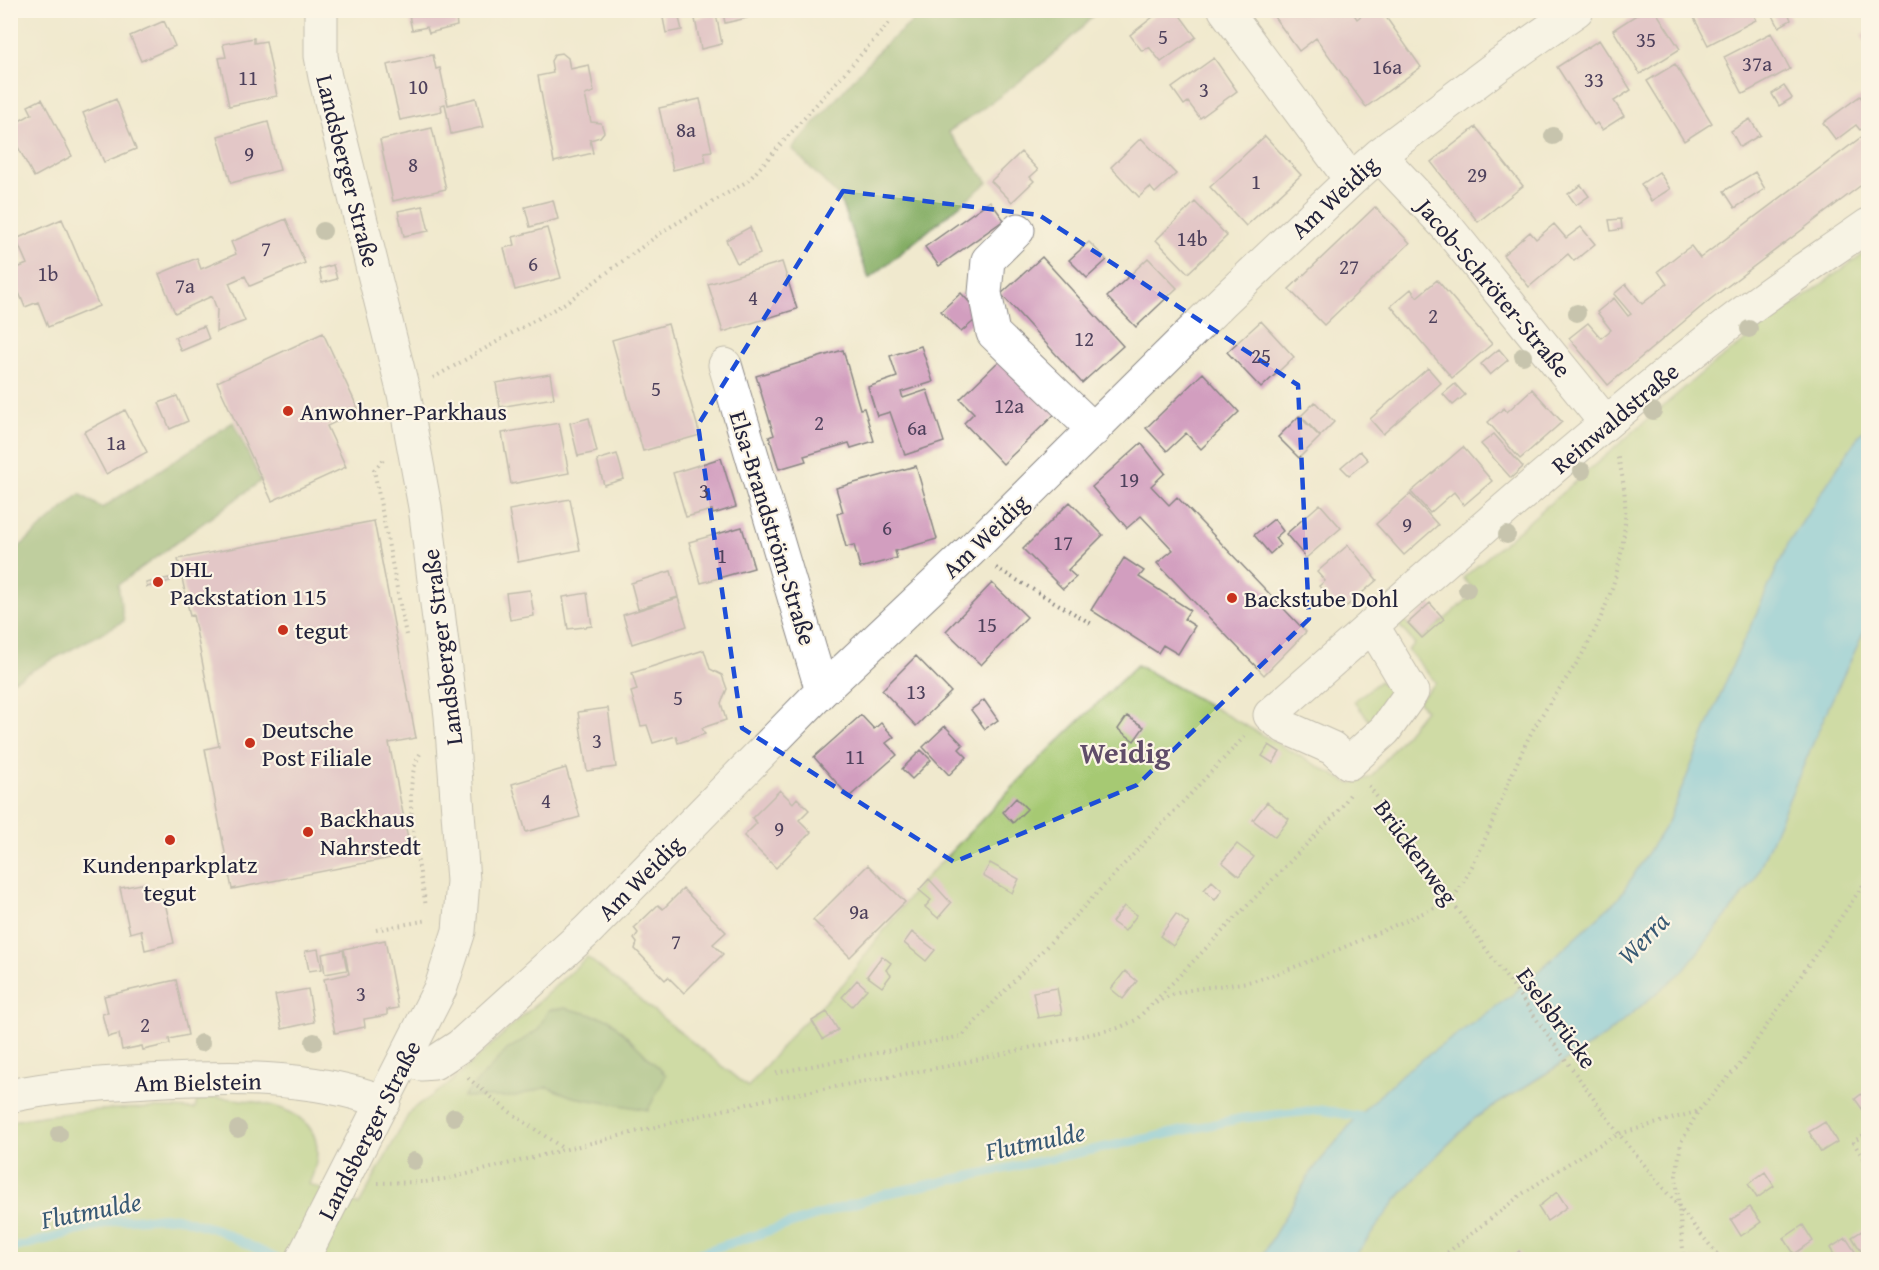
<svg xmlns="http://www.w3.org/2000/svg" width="1879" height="1270" font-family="'Gentium Book Plus',serif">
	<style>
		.green { fill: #a6c973; stroke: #647657; stroke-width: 1.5; fill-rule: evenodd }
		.forest { fill: #84ad65; stroke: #536850; stroke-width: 1.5 }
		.water { fill: #60c0df; stroke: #41718d; stroke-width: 1.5 }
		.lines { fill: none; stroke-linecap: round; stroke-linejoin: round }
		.stream { stroke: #60c0df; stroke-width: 9 }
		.building { fill: #d29ebf }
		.minor-casing { stroke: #898684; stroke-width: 35 }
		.major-casing { stroke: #898684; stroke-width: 35 }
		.path { stroke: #898684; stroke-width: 4; stroke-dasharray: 1.5 4.5; stroke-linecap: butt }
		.minor { stroke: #fff; stroke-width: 33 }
		.major { stroke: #fff; stroke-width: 33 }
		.tree { fill: #959786 }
		.marked { fill: none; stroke: #1d4ed8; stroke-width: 4.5; stroke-dasharray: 12 8; stroke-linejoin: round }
		.poi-dot { fill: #c8321e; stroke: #fcf5e5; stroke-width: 2 }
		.labels { text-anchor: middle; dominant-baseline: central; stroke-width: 4.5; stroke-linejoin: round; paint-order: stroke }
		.number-label { font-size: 21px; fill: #4e415c }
		.street-label { font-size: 24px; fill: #22223b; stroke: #fcf5e5 }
		.poi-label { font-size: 24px; fill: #22223b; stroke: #fcf5e5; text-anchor: start }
		.water-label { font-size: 26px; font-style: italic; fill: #385974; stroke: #fcf5e5 }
		.district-label { font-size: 30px; font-weight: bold; fill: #604d69; stroke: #fcf5e5 }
	</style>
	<rect width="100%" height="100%" fill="#fcf5e5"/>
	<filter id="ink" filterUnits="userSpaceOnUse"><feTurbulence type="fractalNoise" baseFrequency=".0167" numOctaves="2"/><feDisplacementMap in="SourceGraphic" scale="12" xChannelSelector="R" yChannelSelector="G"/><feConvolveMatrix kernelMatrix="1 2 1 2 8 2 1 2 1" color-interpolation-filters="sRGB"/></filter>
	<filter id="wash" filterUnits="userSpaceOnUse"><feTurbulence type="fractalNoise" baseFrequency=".008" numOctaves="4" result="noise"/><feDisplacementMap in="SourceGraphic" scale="24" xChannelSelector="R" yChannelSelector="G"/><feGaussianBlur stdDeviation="1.35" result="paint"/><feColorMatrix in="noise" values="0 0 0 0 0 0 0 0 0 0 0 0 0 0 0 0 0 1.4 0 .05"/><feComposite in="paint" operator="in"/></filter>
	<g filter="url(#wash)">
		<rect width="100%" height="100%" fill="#f0e9ce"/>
		<path class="green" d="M1868,250V1259L11,1260V1121C72,1110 133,1106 195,1109L198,1096C253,1100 345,1103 309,1184L359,1205L411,1110L449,1084L587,957L748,1087L793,1033L844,983L916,888L1043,756L1137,665L1350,784L1371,777L1425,710L1418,700L1436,683L1408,650L1415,644L1397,623L1402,618L1422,639L1476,592L1463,578L1704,371ZM1512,995L1560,1065L1475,1118L1431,1161L1397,1199Z
			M1380,681L1397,700L1372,724L1354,701Z"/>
		<path class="forest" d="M925,11H1098C1053,59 1003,96 948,132L988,182L869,279L839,197L792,149L881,48Z
			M233,422L261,481L118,585L124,621L11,682V554L80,494L102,508Z
			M565,1008L609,1019L666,1075L648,1110L573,1097L547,1087L512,1097H463L507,1050L538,1030L548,1010Z"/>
		<path class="water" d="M1868,426V623L1829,706L1754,881L1682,972L1605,1036L1475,1118L1431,1161L1397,1199L1353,1259H1260L1311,1172L1355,1119L1403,1073L1512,995L1618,899L1668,822L1734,662L1789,542L1859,435Z"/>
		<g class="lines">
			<path class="stream" d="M10,1249L119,1220L176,1217L218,1230L279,1260
				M678,1260L884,1194L1243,1118L1321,1110L1368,1118"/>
		</g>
		<g id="blocks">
			<path class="building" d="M408,10H473V14L456,18L457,26L429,33L427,27L412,30Z
				M677,10L682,30L666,33L662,13Z
				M731,10H745L747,18L725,23L723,12Z
				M1162,10H1176L1196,37L1161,62L1149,47L1142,51L1130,35Z
				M1269,10H1351L1357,19L1368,10H1381L1421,67L1366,107L1316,38L1299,51Z
				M1644,10H1655L1680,49L1640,74L1613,30Z
				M1690,10H1752L1756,20L1708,45Z
				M1770,10H1787L1791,20L1779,27Z
				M716,14L722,44L701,49L695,19Z
				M164,21L175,46L141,61L130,36Z
				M1868,31V47L1861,35Z
				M1771,33L1790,69L1743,94L1724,57Z
				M254,38V43L266,41L277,96L229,106L219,58L226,57L223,44Z
				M1599,40L1631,90L1614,101L1624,116L1602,130L1597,123L1594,125L1557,67Z
				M562,53L568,58L570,69L589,65L594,92L585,95L591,122L601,123L604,132L600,137L590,140L593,153L554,162L538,76L553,73L551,61L555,54Z
				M433,55L436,69L440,68L448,105L476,98L483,127L451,134L445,104L441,105L442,111L400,120L387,65Z
				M1214,58L1237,91L1200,118L1188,102L1184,105L1172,88Z
				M1675,64L1712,123L1684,141L1647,81Z
				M1784,86L1792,98L1779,106L1772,94Z
				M1860,96L1868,107V124L1860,130L1856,125L1836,140L1823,123Z
				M42,99L72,156L34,177L10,132V126L32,114L28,106Z
				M116,99L136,149L104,162L83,113Z
				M700,99L712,151L704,152L706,162L673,170L659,108Z
				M1750,119L1760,135L1740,147L1731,131Z
				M268,122L280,170L231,183L218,136Z
				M1476,127L1523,186L1478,222L1431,162Z
				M432,128L446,189L393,201L380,140Z
				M1868,132V180L1712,298L1608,385L1569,338L1588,323L1601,338L1611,330L1597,312L1614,298L1628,316L1631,314L1614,294L1626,284L1642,304L1667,284L1658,271L1678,255L1691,246L1700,258Z
				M1265,136L1301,175L1246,226L1210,187Z
				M1141,138L1176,174L1155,193L1150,187L1139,197L1111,167Z
				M1021,152L1038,170L1030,177L1034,181L1012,202L991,181Z
				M1659,172L1670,189L1651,201L1641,184Z
				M1755,172L1765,189L1735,208L1724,191Z
				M1581,185L1589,196L1576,205L1568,194Z
				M553,200L558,219L530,227L525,207Z
				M990,201L1004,220L939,266L925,247Z
				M1195,202L1227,236L1188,273L1156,240Z
				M423,206L429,231L404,236L398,211Z
				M1375,207L1410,243L1324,325L1289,289Z
				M62,219L99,306L48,327L38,302L25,307L10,271L27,264L16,239Z
				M286,219L305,263L250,286L245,276L229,283L245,321L216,332L217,310L212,296L175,313L159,274L197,258L201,269L236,254L231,242Z
				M1621,219L1622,229L1611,231L1609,220Z
				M1554,224L1566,238L1581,227L1595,244L1574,261L1568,254L1529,287L1503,255L1530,232L1536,239Z
				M750,227L760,254L737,263L726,240Z
				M547,228L561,278L515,290L504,248L515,245L513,237Z
				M1089,242L1107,260L1087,278L1069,260Z
				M1042,257L1123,346L1082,383L1001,294Z
				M1148,258L1177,288L1136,327L1107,297Z
				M782,262L797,309L723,332L708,284Z
				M333,265L337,279L322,283L319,269Z
				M1437,280L1492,344L1452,378L1391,306L1411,289L1417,297Z
				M961,293L981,315L961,332L941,311Z
				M1261,321L1294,357L1261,388L1227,352Z
				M668,324L700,435L643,451L612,340Z
				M204,326L209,339L181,351L175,337Z
				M323,333L359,411L327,426L346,467L272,501L217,382Z
				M921,346L933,382L901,392L903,398L927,390L944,442L905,455L890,412L877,416L868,387L897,377L890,356Z
				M1499,349L1508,360L1490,375L1481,364Z
				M843,350L860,409L864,408L874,441L851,448L849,443L804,456L806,461L779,469L769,437L774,435L756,376Z
				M1005,355L1058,411L1003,464L964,423L974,413L960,399Z
				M1428,368L1441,383L1383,434L1370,419Z
				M1203,373L1239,412L1201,449L1186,433L1167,451L1146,428Z
				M550,374L554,398L500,407L496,383Z
				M1455,384L1465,395L1453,405L1443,394Z
				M1532,389L1562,422L1520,459L1488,422L1504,408L1507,412Z
				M177,396L188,421L170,429L159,403Z
				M1315,402L1334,422L1320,436L1301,416Z
				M125,410L147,452L106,474L84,432Z
				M1299,416L1320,437L1299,458L1278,437Z
				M589,418L597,452L578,456L570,423Z
				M559,423L569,473L511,484L502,433Z
				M1494,434L1523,467L1511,478L1481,444Z
				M1141,443L1165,473L1151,486L1169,505L1177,497L1306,632L1264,675L1157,563L1173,550L1141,516L1127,528L1092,487Z
				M1463,447L1492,481L1464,505L1454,492L1430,513L1411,492Z
				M1360,451L1368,460L1349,475L1341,467Z
				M617,454L624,479L604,485L597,460Z
				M721,458L736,507L713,514L712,510L686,517L673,473Z
				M916,466L937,539L895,551L897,558L860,568L854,545L846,547L837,514L843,512L836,488Z
				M1410,494L1438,525L1404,555L1376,524Z
				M570,499L580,550L518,562L509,510Z
				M1070,502L1103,535L1068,570L1076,577L1063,589L1023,549Z
				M1320,504L1341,528L1306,558L1286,534Z
				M1274,519L1283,531L1275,538L1280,545L1270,554L1254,535Z
				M374,521L416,738L389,743L411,854L232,889L205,749L219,746L193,615L190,616L178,559Z
				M742,527L754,568L701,583L689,542Z
				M1348,545L1377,580L1341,611L1319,586L1325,581L1317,572Z
				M1124,558L1144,571L1139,577L1190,610L1184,619L1195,626L1178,654L1163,645L1158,653L1091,610Z
				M671,571L678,597L638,609L631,583Z
				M169,578L170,581L147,587L146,583Z
				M992,583L1027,617L981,665L946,631Z
				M530,590L534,616L510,620L506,593Z
				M587,593L592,626L568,629L563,597Z
				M678,598L687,626L632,644L623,615Z
				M1430,603L1444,619L1422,638L1408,623Z
				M704,650L710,669L722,675L727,689L721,703L726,720L702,728L705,734L678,743L676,736L653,743L647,725L641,726L631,692L637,690L632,673Z
				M916,656L951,692L916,726L882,690Z
				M984,700L998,720L985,729L971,710Z
				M608,708L616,767L587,771L578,712Z
				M861,715L874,729L881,723L894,737L886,743L897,755L849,797L814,757Z
				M1127,716L1144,727L1134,741L1118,729Z
				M945,726L963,745L959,749L967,757L949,775L923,747Z
				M1269,745L1280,752L1273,763L1262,756Z
				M921,750L931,760L912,779L902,769Z
				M566,768L580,817L526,832L512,784Z
				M780,790L793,803L797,798L809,810L799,820L811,832L776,868L744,836L757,823L752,818Z
				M1016,798L1027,809L1013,823L1003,812Z
				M1267,802L1289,819L1275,837L1253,820Z
				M1237,844L1254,857L1239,876L1222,862Z
				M990,863L1019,879L1012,893L983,876Z
				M868,865L905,902L850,957L813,920Z
				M929,879L951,903L938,918L925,907L931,900L919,890Z
				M1212,881L1222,890L1215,900L1204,890Z
				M146,883L148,892L162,889L174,943L145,950L141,930L130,933L120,888Z
				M683,889L726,932L713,944L723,954L684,993L668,977L665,980L635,949L637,943L634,939L638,933L634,928L658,905L663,909Z
				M1124,906L1137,915L1125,931L1112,922Z
				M1176,914L1189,924L1173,946L1160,936Z
				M912,932L935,950L926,961L904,943Z
				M385,940L398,1008L387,1010V1015L364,1019L365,1027L335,1033L324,979L349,974L344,949Z
				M318,949L322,969L309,971L305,951Z
				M343,950L347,970L325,974L322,954Z
				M882,956L891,963L886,970L891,975L882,987L867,976Z
				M1125,971L1137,981L1123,999L1111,989Z
				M176,980L188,1035L169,1039L170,1044L143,1050L142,1046L122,1050L119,1034L108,1037L102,1014L108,1013L104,996Z
				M857,980L867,989L852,1006L842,997Z
				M1057,988L1062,1014L1038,1018L1033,992Z
				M308,989L314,1022L282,1029L275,995Z
				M827,1012L838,1030L823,1039L812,1021Z
				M1868,1089V1114L1867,1116L1855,1099Z
				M1825,1122L1837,1142L1821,1152L1809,1132Z
				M1765,1172L1774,1186L1757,1198L1748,1184Z
				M1557,1192L1567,1207L1547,1221L1538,1207Z
				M1750,1207L1761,1222L1741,1236L1731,1220Z
				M1803,1225L1813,1241L1794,1254L1784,1238Z
				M1868,1227V1253L1864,1256L1852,1237Z
				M1846,1238L1856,1253L1845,1260H1837L1830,1248Z
				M1519,1251L1525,1260H1508Z"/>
		</g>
	</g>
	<g filter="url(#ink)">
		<use href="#blocks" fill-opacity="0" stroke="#898684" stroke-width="1.5"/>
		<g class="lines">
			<g class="minor-casing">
				<path id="minor" d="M1225,10L1351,180
					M1379,155L1446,226L1606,423
					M1018,230L988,260L985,293L993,333L1094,430
					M725,365L822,691
					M1372,625L1412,692L1385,730L1349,763L1332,748L1285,727L1270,715C1421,583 1570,448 1727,325C1773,289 1821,258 1868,225
					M406,1058L421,1064L434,1063L460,1046L587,931L822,691L969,552L1223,301L1351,180L1379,155L1496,67L1577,10
					M10,1096C55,1086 102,1084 147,1081C226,1077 309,1074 384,1102"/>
			</g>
			<g class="major-casing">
				<path id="major" d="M302,1260L441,987L459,931L463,881L451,716L425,507L404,394L325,77L321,56V10"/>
			</g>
			<path class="path" d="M433,378L567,302L665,230L748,181L890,22
				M383,460L374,470L406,635
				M996,568L1092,624
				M420,754C399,789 420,866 426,907
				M1369,786L1619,1134L1722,1260
				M376,930L428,920
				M1156,1003C1186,983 1230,989 1263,978C1327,957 1389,927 1451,901C1485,853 1501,794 1527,741C1544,707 1570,677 1588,644C1618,587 1637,519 1617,455
				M776,1073L962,1036L1246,735
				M468,1078L507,1110L564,1149
				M1868,1132L1853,1142L1868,1165
				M378,1183L425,1182L451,1178L763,1100L948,1066L1118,1028L1136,1020L1149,1007L1338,812L1351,793
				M1438,1260L1522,1194L1586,1152L1619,1134L1699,1111
				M1684,1260L1676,1176L1681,1142L1699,1110L1741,1063L1868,878"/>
			<use href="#minor" class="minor"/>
			<use href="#major" class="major"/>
		</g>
		<g class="tree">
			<circle cx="1553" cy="136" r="9"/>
			<circle cx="323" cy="231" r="9"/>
			<circle cx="1577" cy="313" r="9"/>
			<circle cx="1749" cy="329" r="9"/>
			<circle cx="1523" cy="356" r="9"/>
			<circle cx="1653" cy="411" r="9"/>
			<circle cx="1582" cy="471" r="9"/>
			<circle cx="1507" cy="535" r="9"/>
			<circle cx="1467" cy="589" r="9"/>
			<circle cx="314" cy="1042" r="9"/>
			<circle cx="201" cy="1043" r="9"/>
			<circle cx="454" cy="1117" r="9"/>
			<circle cx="238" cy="1129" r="9"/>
			<circle cx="59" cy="1134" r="9"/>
			<circle cx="414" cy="1161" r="9"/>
		</g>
	</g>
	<path d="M0 0H1879V1270H0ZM843,191L1039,215L1298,385L1309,619L1137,785L954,862L742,728L698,425Z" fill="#f0e9ce" fill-opacity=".55" fill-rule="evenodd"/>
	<path class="marked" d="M843,191L1039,215L1298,385L1309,619L1137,785L954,862L742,728L698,425Z"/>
	<g class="poi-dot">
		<circle cx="288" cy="411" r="6"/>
		<circle cx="158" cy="582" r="6"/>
		<circle cx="1232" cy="598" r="6"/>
		<circle cx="283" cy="630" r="6"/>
		<circle cx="250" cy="743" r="6"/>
		<circle cx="308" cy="832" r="6"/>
		<circle cx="170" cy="840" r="6"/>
	</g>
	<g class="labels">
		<g class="number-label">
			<text x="1163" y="36">5</text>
			<text x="1646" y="39">35</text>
			<text x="1757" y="63">37a</text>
			<text x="1387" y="66">16a</text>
			<text x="248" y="77">11</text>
			<text x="1594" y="79">33</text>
			<text x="418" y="86">10</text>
			<text x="1204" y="89">3</text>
			<text x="686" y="129">8a</text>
			<text x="249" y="153">9</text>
			<text x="413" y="164">8</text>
			<text x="1477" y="174">29</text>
			<text x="1256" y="181">1</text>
			<text x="1192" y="238">14b</text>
			<text x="266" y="248">7</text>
			<text x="533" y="263">6</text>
			<text x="1349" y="266">27</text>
			<text x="48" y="273">1b</text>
			<text x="185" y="285">7a</text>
			<text x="753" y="297">4</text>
			<text x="1433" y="315">2</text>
			<text x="1084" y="338">12</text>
			<text x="1261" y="355">25</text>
			<text x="656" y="388">5</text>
			<text x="1009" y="405">12a</text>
			<text x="819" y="422">2</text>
			<text x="917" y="427">6a</text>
			<text x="116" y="442">1a</text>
			<text x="1129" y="479">19</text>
			<text x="704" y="490">3</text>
			<text x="1407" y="524">9</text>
			<text x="887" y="527">6</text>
			<text x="1063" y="542">17</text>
			<text x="722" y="555">1</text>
			<text x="987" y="624">15</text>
			<text x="916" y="691">13</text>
			<text x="678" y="697">5</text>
			<text x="597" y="740">3</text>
			<text x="855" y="756">11</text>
			<text x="546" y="800">4</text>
			<text x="779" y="828">9</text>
			<text x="859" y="911">9a</text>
			<text x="676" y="941">7</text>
			<text x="361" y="993">3</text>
			<text x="145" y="1024">2</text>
		</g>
		<g class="street-label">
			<text transform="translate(348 171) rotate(76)">Landsberger Straße</text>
			<text transform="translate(1334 197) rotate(-43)">Am Weidig</text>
			<text transform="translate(1494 288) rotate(50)">Jacob-Schröter-Straße</text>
			<text transform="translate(1615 418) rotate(-40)">Reinwaldstraße</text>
			<text transform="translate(773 528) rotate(73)">Elsa-Brandström-Straße</text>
			<text transform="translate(985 536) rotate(-44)">Am Weidig</text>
			<text transform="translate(442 647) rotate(-97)">Landsberger Straße</text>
			<text transform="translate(1416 852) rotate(54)">Brückenweg</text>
			<text transform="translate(640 878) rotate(-45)">Am Weidig</text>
			<text transform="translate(1557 1018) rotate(54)">Eselsbrücke</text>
			<text transform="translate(198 1082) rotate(-1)">Am Bielstein</text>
			<text transform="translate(369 1130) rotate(-63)">Landsberger Straße</text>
		</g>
		<g class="poi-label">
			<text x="300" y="411">Anwohner-Parkhaus</text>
			<text x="170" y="568">DHL<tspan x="170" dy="28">Packstation 115</tspan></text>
			<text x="1244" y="598">Backstube Dohl</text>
			<text x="295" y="630">tegut</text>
			<text x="262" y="729">Deutsche<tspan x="262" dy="28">Post Filiale</tspan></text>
			<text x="320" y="818">Backhaus<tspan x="320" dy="28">Nahrstedt</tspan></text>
			<text x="170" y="864" text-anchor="middle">Kundenparkplatz<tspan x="170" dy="28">tegut</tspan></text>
		</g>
		<g class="water-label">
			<text transform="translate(1643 938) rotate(-46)">Werra</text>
			<text transform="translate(1035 1141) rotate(-12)">Flutmulde</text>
			<text transform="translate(91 1210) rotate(-11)">Flutmulde</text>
		</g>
		<g class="district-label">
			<text x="1125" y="752">Weidig</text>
		</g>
	</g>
	<rect width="1879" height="1270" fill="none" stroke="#fcf5e5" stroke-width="36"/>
</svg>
